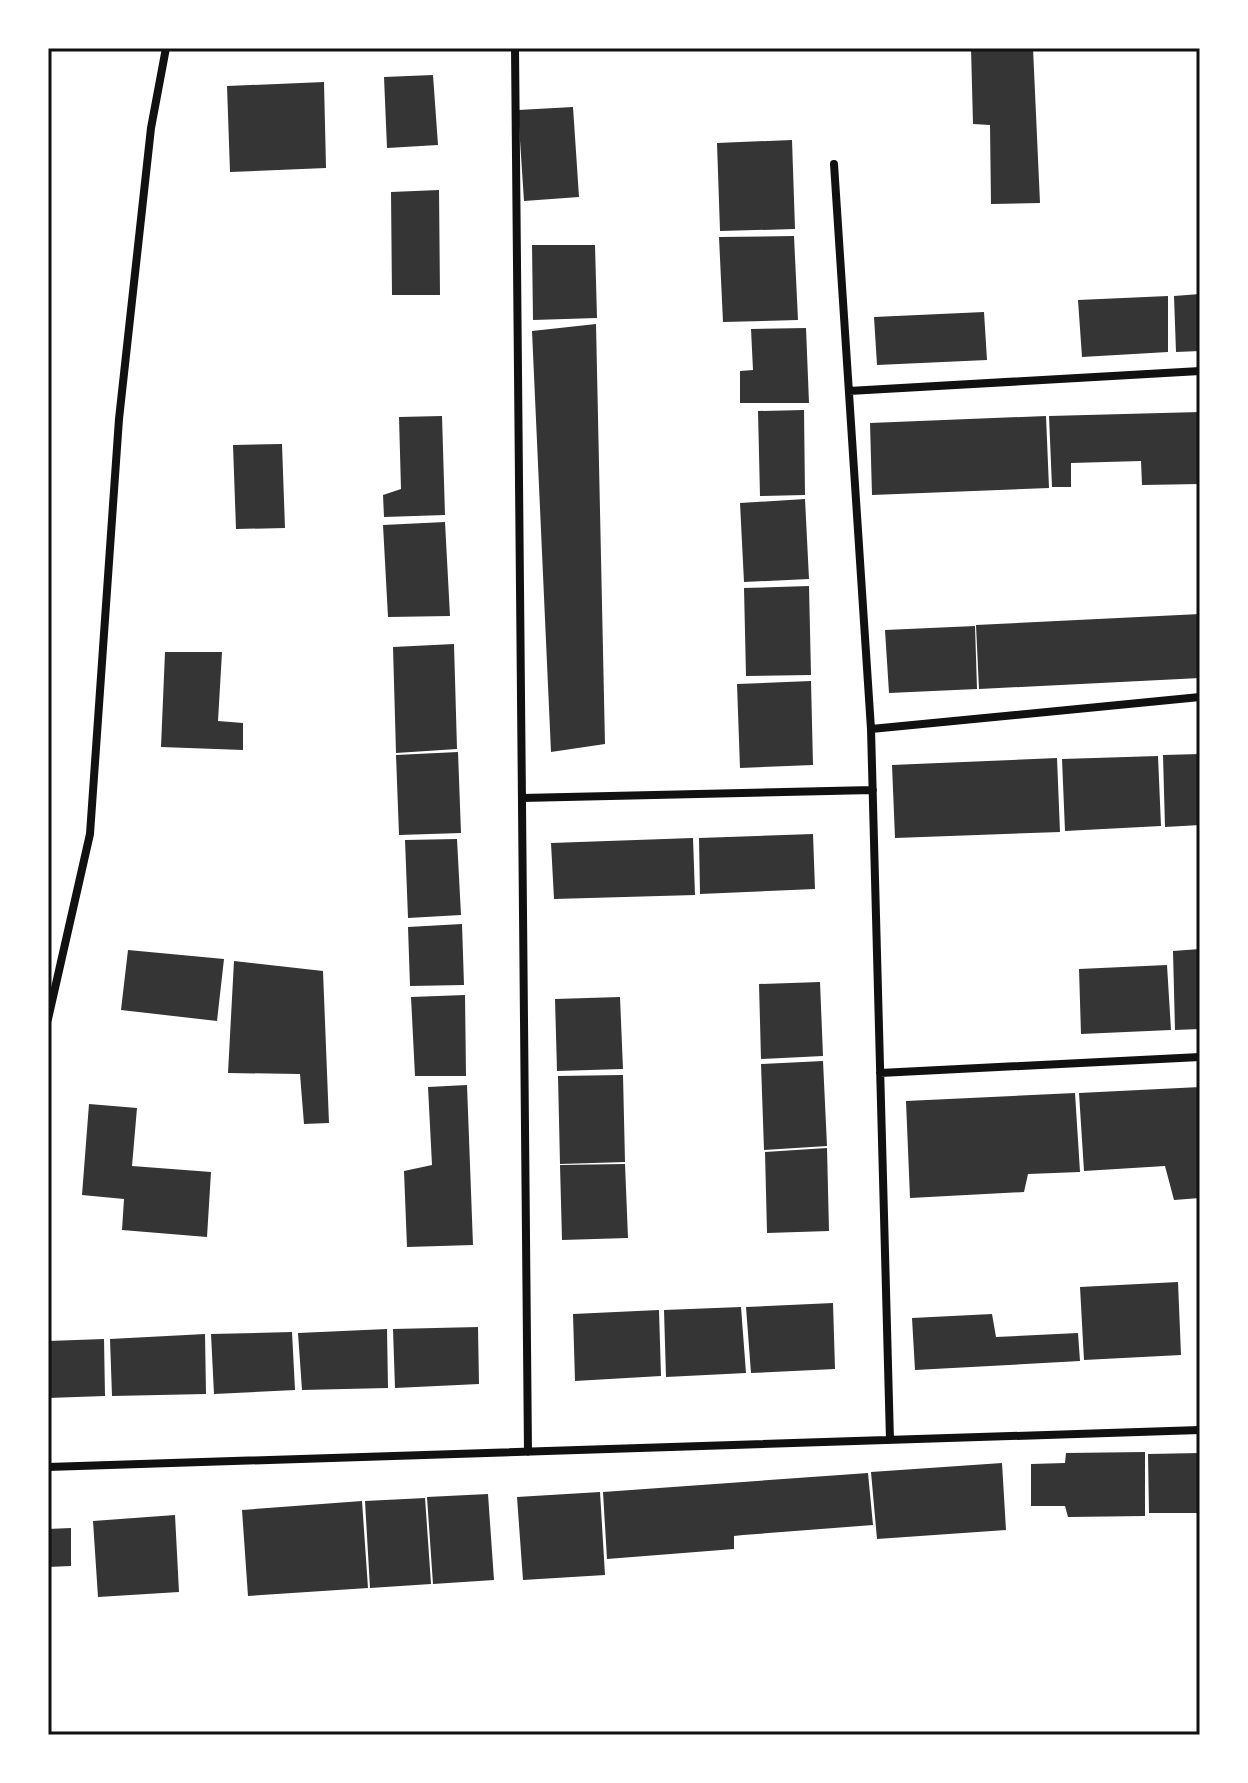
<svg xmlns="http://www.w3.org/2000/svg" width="1248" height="1783" font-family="Signika,sans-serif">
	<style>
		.building { fill: #353535 }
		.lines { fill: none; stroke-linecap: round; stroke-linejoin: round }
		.minor { stroke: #111; stroke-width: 8 }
		.neatline { fill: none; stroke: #111; stroke-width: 3 }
	</style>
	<rect width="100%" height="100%" fill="#fff"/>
	<path class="building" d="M971,48H1033L1040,203L991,204L990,125L973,124Z
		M433,75L438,145L387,148L384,77Z
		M324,82L326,168L230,172L227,86Z
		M573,107L579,197L524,201L518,110Z
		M792,140L795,229L720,231L717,143Z
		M439,190L440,295H392L391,192Z
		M794,236L798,320L723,322L719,237Z
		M532,245H595L597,318L533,320Z
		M1200,294V351L1176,352L1174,296Z
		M1168,296V352L1082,357L1078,300Z
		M984,312L987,360L877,365L874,317Z
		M596,324L605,744L551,752L532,331Z
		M806,328L809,403H740V371L753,370L751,329Z
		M804,410L805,495L760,496L758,411Z
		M1200,412V484L1142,485L1141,461L1071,463V487H1052L1049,416Z
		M442,416L445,515L384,517L383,495L401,489L399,417Z
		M1046,416L1049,488L872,495L870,423Z
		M282,444L285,528L236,529L233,445Z
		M805,499L809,579L744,582L740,503Z
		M445,522L450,616L388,617L383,525Z
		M809,586L811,675L746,676L744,588Z
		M1200,614V678L979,689L976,625Z
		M975,626L977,689L889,693L885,630Z
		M454,644L457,749L396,753L393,647Z
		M165,652H222L218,721L243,723V750L161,747Z
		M811,681L813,765L740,768L737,684Z
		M458,752L461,833L399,835L396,755Z
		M1200,754V825L1165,827L1163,755Z
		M1158,756L1161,826L1065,831L1062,759Z
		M1057,758L1060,832L895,838L892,765Z
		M813,834L815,889L700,894L699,838Z
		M693,838L695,895L554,899L551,843Z
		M457,839L461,915L408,918L405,840Z
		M462,924L464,985L410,986L408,927Z
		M1200,949V1029L1175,1030L1173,951Z
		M128,950L224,959L217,1021L121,1010Z
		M234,961L323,971L329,1123L304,1124L300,1074L228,1073Z
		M1167,965L1171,1030L1081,1034L1079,969Z
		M820,982L823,1056L761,1059L759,984Z
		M465,995L466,1076H415L411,997Z
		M620,997L623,1069L557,1071L555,999Z
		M823,1061L827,1146L764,1150L761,1064Z
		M623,1075L625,1162L560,1164L558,1076Z
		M467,1085L473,1245L407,1247L404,1171L432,1165L428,1087Z
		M1200,1087V1198L1174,1200L1165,1166L1084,1171L1079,1093Z
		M1075,1093L1080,1172L1028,1174L1024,1192L910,1198L906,1101Z
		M89,1104L137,1108L132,1166L211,1172L207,1237L122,1230L124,1199L82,1195Z
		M827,1148L829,1231L767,1233L765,1152Z
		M625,1164L628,1238L562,1240L560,1165Z
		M1178,1282L1181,1355L1084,1360L1080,1287Z
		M833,1303L835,1369L751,1373L746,1307Z
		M741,1307L746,1373L666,1377L664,1310Z
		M659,1310L661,1376L575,1381L573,1314Z
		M992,1314L996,1337L1078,1333L1080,1361L915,1370L912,1318Z
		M478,1327L479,1384L395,1388L393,1329Z
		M387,1329L388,1388L302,1390L298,1333Z
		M292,1332L295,1390L214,1394L211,1334Z
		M205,1334L206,1394L112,1396L110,1339Z
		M104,1339L105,1396L48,1398V1341Z
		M1145,1452V1516L1068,1517L1065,1506H1031V1464L1065,1463L1066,1453Z
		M1200,1453V1513H1149L1148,1454Z
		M1002,1463L1006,1530L877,1539L871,1472Z
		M868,1473L873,1525L743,1535L734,1536V1549L607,1559L603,1492Z
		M600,1492L605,1575L523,1580L517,1497Z
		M488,1494L494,1580L433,1584L427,1497Z
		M425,1498L431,1584L370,1588L365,1501Z
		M362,1501L368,1588L248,1596L242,1510Z
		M175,1515L179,1592L98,1597L93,1521Z
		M71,1528V1566L48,1567V1529Z"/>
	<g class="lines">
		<path class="minor" d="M515,48L528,1452
			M834,164L871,729L890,1440
			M849,391L1200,371
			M871,729L1200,697
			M522,798L873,790
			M48,1019L90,834L119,419L151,128L166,48
			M880,1073L1200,1057
			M48,1467L1200,1430"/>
	</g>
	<rect width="1248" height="1783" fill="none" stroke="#ffffff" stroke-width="100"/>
	<rect x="50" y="50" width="1148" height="1683" class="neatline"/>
</svg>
